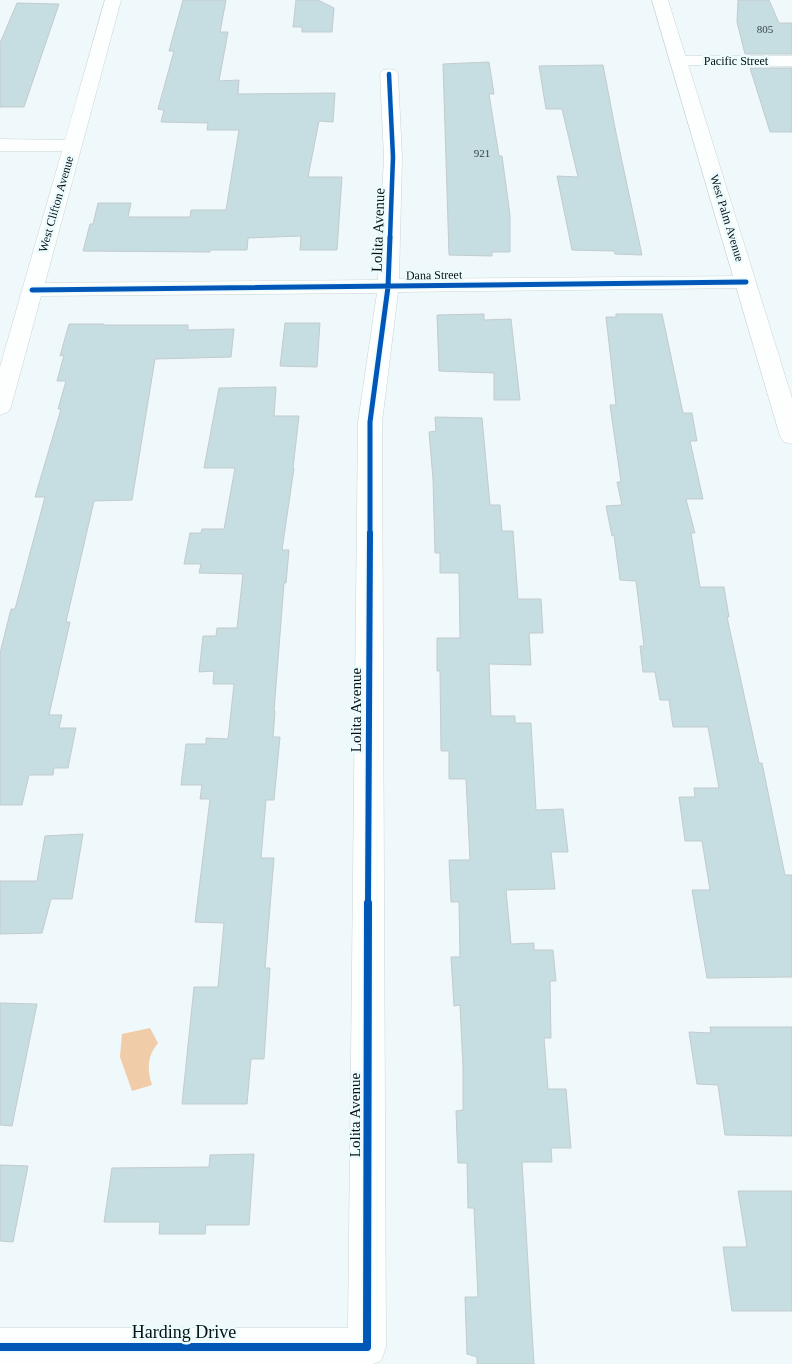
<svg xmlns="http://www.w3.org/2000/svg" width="792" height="1364" font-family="'Times New Roman',serif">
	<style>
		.water { fill: #f1cca8 }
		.building { fill: #c6dde2; stroke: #c3cbcd }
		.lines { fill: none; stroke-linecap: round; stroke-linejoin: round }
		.street-casing { stroke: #cbd4d6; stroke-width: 1 }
		.secondary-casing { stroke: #cbd4d6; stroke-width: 1 }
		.street { fill: #fdfefe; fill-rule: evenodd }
		.secondary { fill: #fdfefe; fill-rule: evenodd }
		.cycleway-far3-casing { stroke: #ebfbfe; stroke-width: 6 }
		.cycleway-far2-casing { stroke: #ebfbfe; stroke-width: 8 }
		.cycleway-far1-casing { stroke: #ebfbfe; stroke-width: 9 }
		.cycleway-casing { stroke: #ebfbfe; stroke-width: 11 }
		.cycleway-far3 { stroke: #0057b8; stroke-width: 4.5 }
		.cycleway-far2 { stroke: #0057b8; stroke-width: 5 }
		.cycleway-far1 { stroke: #0057b8; stroke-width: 6 }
		.cycleway { stroke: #0057b8; stroke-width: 8 }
		.labels { text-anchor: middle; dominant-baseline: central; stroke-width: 5; stroke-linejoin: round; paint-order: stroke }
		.far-number-label { font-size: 11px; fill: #374346 }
		.far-street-label { font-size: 12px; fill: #071012; stroke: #ebfbfe }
		.street-label { font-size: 15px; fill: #071012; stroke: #ebfbfe }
		.near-street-label { font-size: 18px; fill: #071012; stroke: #ebfbfe }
	</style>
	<rect width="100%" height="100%" fill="#eff8fa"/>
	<path class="water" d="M150,1028L158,1043C147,1056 147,1069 152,1085L132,1091L120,1057L122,1034Z"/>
	<path class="building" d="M183,0H226L220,32H228L219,81L239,80L238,94L335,93L333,122L319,121L308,177H342L337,250H300L301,236L248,238L247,250H210V252L83,251L90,224H93L98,203H131L128,217H190L191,210H226L239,130H207L208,123L161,122L164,110L158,109L174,51H169Z
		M296,0H318L334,8L332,32H302V27H293Z
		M738,0H769L779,23H792V54H745L737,22Z
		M17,3L59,4L24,107H0V43Z
		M489,62L494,94H489L499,156H502L510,215V252H492V256L449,255L443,64Z
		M603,65L617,138L642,255L615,254L614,251L572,250L557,176L578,177L562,109H546L539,66Z
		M750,68H792V132H770Z
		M484,314V320L511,319L520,400H494V373L439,371L437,315Z
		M616,314H662L683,413H692L697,441H690L703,499H686L695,533H691L700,587H724L729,617H727L759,763H762L785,875H792V977L707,978L692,890H710L702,841H685L679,797H695L694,788H719L708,727H673L669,700H660L655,672H643L640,646H644L636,581L620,580L614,535L612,536L606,506L622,505L617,482H621L610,405H616L606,317H616Z
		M285,323H320L317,367L280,366Z
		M69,324H104V325H188V330L234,329L231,357L155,359L132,500L94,501L66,622H70L49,715H62L59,728H76L68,768H54L53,775H29L22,805H0V653L11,609H15L45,497H35L61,409H58L66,381H57L64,355L60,356Z
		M276,387L274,416H299L293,468H294L282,550H289L286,583H284L274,711H275L273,737H280L274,800H266L261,858H274L265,968H270L264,1059H251L247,1104H182L194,987H218L224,923L195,922L210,799H200L202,785H181L186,744H206V738L228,739L234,684H213L214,671L199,672L203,636H216L217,628H237L243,574L199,573L201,564H184L190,533H201L202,529H224L235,468H204L219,388Z
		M435,417L482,418L490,505H500L502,531H513L518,599H541L543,633H529L531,665L489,664L491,716H515V723H531L536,810L563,809L568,852H551L555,889L506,890L511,944L534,943V950H553L556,981H550L551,1038H544L548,1089H566L571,1148H551L552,1162H522L534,1364H477V1357L467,1354L465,1297H478L474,1208H468L467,1163H458L456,1111L463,1110V1067L460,1005L454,1006L451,957H460L459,902H451L449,860H470L466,779H449V751H441L440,671H437V638H460L459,573H440V553H435L433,479L429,432L436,431Z
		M83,834L72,899H51L42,933L0,934V881H37L45,836Z
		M0,1003L37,1004L12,1126L0,1125Z
		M710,1027H792V1136L725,1135L718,1085L697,1084L689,1032L711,1033Z
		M254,1154L249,1225H206L205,1234H159L160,1222H104L112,1168L209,1167L210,1155Z
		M0,1165L28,1166L13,1242L0,1241Z
		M738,1191H792V1311H732L723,1247H747Z"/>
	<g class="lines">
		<g class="street-casing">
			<path id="street" d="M105,0H121L45,283L378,280L384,157L380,74L383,70L389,69L395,70L398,74L402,157L399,279L746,276L753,277L756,282L753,287L746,288L398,292L382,422L386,1347L381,1361L373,1364H0V1328H348L358,422L377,293L41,296L11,407L8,412L0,415V367L62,151H0V139L65,140Z
				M680,56H792V66L674,65L671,61L674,57Z"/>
		</g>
		<g class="secondary-casing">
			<path id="secondary" d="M652,0H668L792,398V444L784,442L780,436Z"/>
		</g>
		<use href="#street" class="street"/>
		<use href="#secondary" class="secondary"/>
		<g class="cycleway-far3-casing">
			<path id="cycleway-far3" d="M389,74L393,157L390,238"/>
		</g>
		<g class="cycleway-far2-casing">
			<path id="cycleway-far2" d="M32,290L746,282
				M370,534V422L388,287L390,237"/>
		</g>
		<g class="cycleway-far1-casing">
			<path id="cycleway-far1" d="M368,904L370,533"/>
		</g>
		<g class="cycleway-casing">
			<path id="cycleway" d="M0,1347H367L368,903"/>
		</g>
		<use href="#cycleway-far3" class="cycleway-far3"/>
		<use href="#cycleway-far2" class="cycleway-far2"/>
		<use href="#cycleway-far1" class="cycleway-far1"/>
		<use href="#cycleway" class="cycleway"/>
	</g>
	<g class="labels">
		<g class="far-number-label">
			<text x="765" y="29">805</text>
			<text x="482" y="153">921</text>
		</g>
		<g class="far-street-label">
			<text x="736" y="61">Pacific Street</text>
			<text transform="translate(56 204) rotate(-74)">West Clifton Avenue</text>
			<text transform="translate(727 218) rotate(73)">West Palm Avenue</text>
			<text transform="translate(434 275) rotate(-1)">Dana Street</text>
		</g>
		<g class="street-label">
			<text transform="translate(378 230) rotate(-88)">Lolita Avenue</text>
			<text transform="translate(356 710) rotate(-90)">Lolita Avenue</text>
			<text transform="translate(355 1115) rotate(-90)">Lolita Avenue</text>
		</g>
		<g class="near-street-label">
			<text x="184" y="1332">Harding Drive</text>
		</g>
	</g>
</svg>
